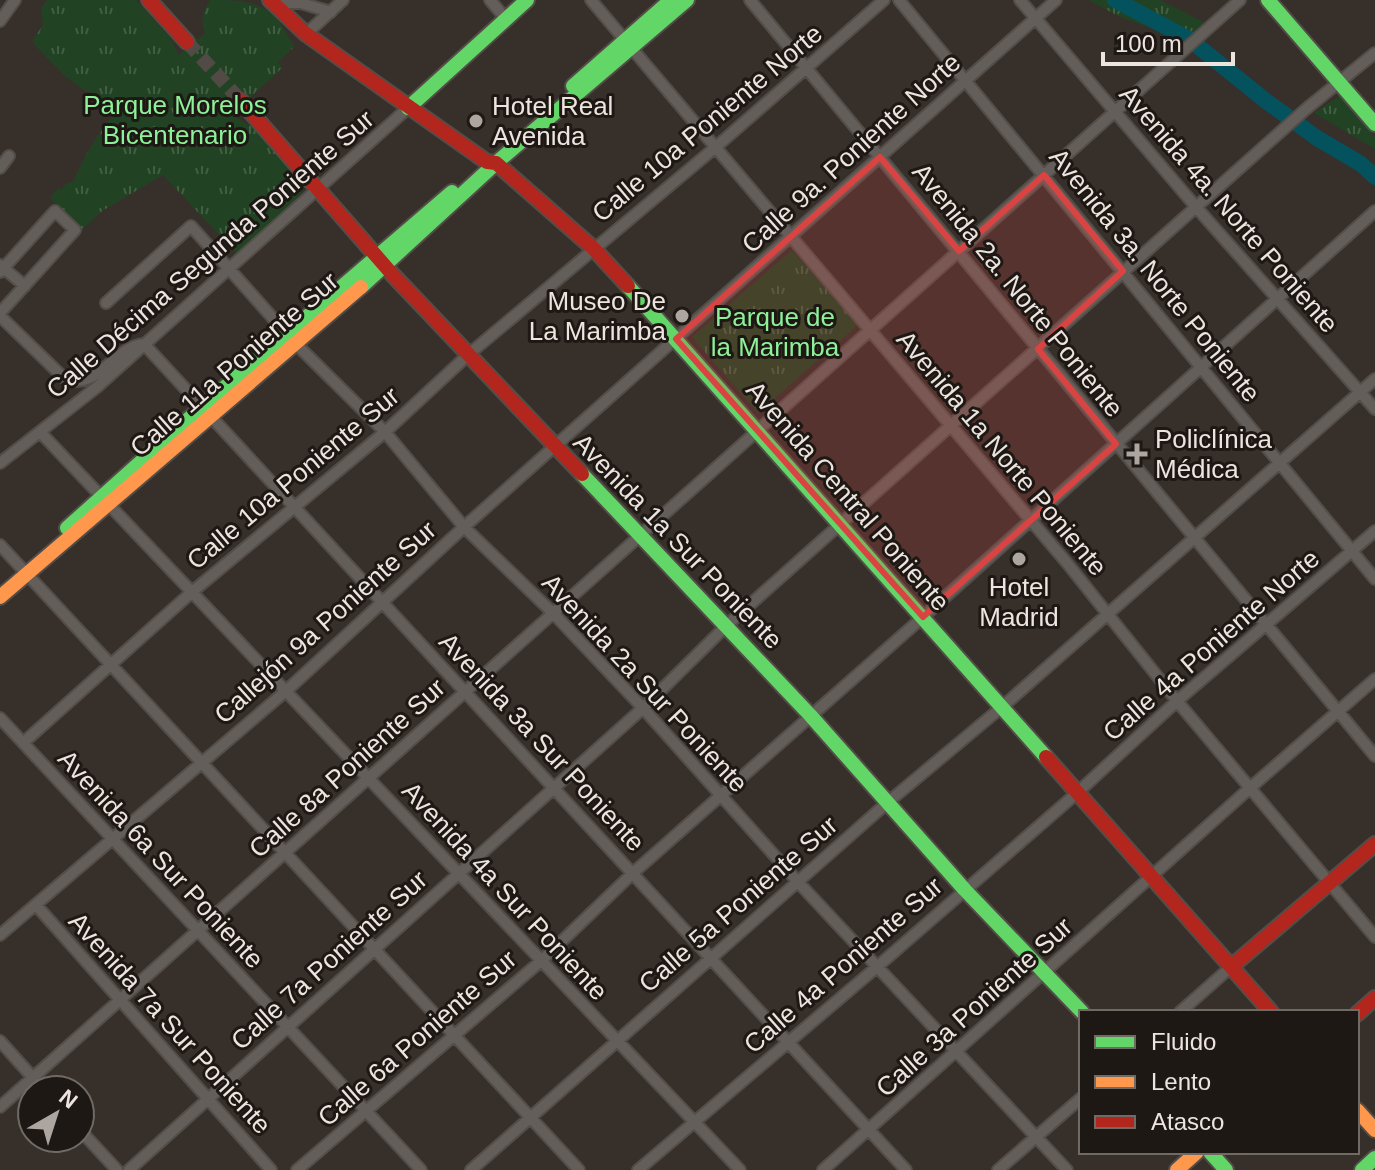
<svg xmlns="http://www.w3.org/2000/svg" width="1375" height="1170" font-family="Helvetica,sans-serif">
	<style>
		.grass { fill: url(#grass-tufts) }
		.lines { fill: none; stroke-linecap: round; stroke-linejoin: round }
		.river { stroke: #05525f; stroke-width: 16 }
		.secondary-tunnel { stroke: #514a45; stroke-width: 14; stroke-dasharray: 14 7; stroke-linecap: butt }
		.street-casing { stroke: #534d48; stroke-width: 14 }
		.fast-casing { stroke: #534d48; stroke-width: 18 }
		.slow-casing { stroke: #534d48; stroke-width: 18 }
		.jam-casing { stroke: #534d48; stroke-width: 18 }
		.street { stroke: #635e5a; stroke-width: 10 }
		.fast { stroke: #63d668; stroke-width: 14 }
		.slow { stroke: #ff974d; stroke-width: 14 }
		.jam { stroke: #b3261e; stroke-width: 14 }
		.marked { fill: #d94443; fill-opacity: 0.2; stroke: #d94443; stroke-width: 6; stroke-linejoin: round }
		.poi-dot { fill: #ada5a0; stroke: #1d1814; stroke-width: 3 }
		.labels { text-anchor: middle; dominant-baseline: central; stroke-width: 6; stroke-linejoin: round; paint-order: stroke }
		.park-label { font-size: 26px; fill: #8ef099; stroke: #1d1814 }
		.poi-label { font-size: 26px; fill: #ede4df; stroke: #1d1814; text-anchor: start }
		.street-label { font-size: 26px; fill: #ede4df; stroke: #1d1814 }
	</style>
	<defs>
		<pattern id="grass-tufts" width="24" height="20" patternUnits="userSpaceOnUse" patternTransform="scale(2)"><rect width="24" height="20" fill="#214324"/><path d="M3 7l-1-3M5 7V3M7 7l1-3M15 17l-1-3M17 17v-4M19 17l1-3" fill="none" stroke="#425e43"/></pattern>
	</defs>
	<rect width="100%" height="100%" fill="#362f2a"/>
	<path class="grass" d="M47,0H136L171,39L179,55L205,33C200,19 203,12 210,0C240,0 263,0 281,24C286,32 288,38 295,46L278,62L282,68L231,115L254,128L305,182V188L301,194L242,250L236,253L163,175L102,211L82,229L50,198L58,188L61,190L66,184L73,182C84,156 101,127 121,107L82,89L64,75L34,44L33,40L43,25L41,8Z
		M1089,0H1160L1211,26L1184,50L1159,31L1118,16Z
		M1341,95L1375,138V149L1314,113Z
		M792,250L858,325L758,413L692,337Z"/>
	<g class="lines">
		<path class="river" d="M1115,0L1189,39L1266,101L1317,138L1361,164L1375,177"/>
		<path class="secondary-tunnel" d="M187,42L241,101"/>
		<g class="street-casing">
			<path id="street" d="M490,0L506,19
				M591,0L1067,563L1177,701L1375,937
				M750,0L1375,756
				M899,0L1375,579
				M1020,0L1196,207L1375,409
				M274,3H301L331,12
				M0,21L15,0
				M306,34L343,0
				M0,168L9,156
				M0,265L25,286
				M0,272L55,211L75,230L0,313
				M106,303L191,226L295,343L385,432L464,527L555,615L643,708L798,882L1067,1170
				M0,316L64,378C97,393 113,347 144,344L906,1170
				M41,433L740,1170
				M0,463L97,387L408,108
				M0,545L579,1170
				M0,718L421,1170
				M23,743L192,592L385,432L469,354L717,146L884,0
				M36,905L271,1170
				M0,935L286,691L464,527L1056,0
				M1180,1012L1232,966
				M0,1041L44,1090
				M0,1107L1240,0
				M80,1130L117,1170
				M129,1170L643,708L726,626L1306,109L1375,53
				M297,1170L541,961L633,873L923,617L1375,211
				M471,1170L887,803L1002,707L1375,379
				M638,1170L878,966L1077,793L1177,701L1375,531
				M823,1170L1250,788L1375,679
				M998,1170L1081,1098"/>
		</g>
		<g class="fast-casing">
			<path id="fast" d="M1268,0L1375,124
				M573,86L671,0
				M408,108L527,0
				M628,286L1046,757
				M361,287L496,163L687,0
				M582,474L810,715L965,890L1082,1012
				M67,528L202,407L452,192
				M1210,1152L1226,1170
				M1362,1170L1375,1158"/>
		</g>
		<g class="slow-casing">
			<path id="slow" d="M0,597L361,287
				M1357,1110L1375,1130
				M1177,1170L1197,1152"/>
		</g>
		<g class="jam-casing">
			<path id="jam" d="M149,0L187,42
				M270,0L306,34L487,162L496,163L593,248L628,286
				M241,101L392,274L582,474
				M1046,757L1271,1012
				M1232,966L1375,844
				M1357,1014L1375,998"/>
		</g>
		<use href="#street" class="street"/>
		<use href="#fast" class="fast"/>
		<use href="#slow" class="slow"/>
		<use href="#jam" class="jam"/>
	</g>
	<path class="marked" d="M880,157L959,251L1044,175L1123,271L1038,349L1116,444L923,617L676,339Z"/>
	<g class="poi-dot">
		<circle cx="476" cy="121" r="8"/>
		<circle cx="682" cy="316" r="8"/>
		<path d="M1133 442h8v8h8v8h-8v8h-8v-8h-8v-8h8z"/>
		<circle cx="1019" cy="559" r="8"/>
	</g>
	<g class="labels">
		<g class="park-label">
			<text x="175" y="105">Parque Morelos<tspan x="175" dy="30">Bicentenario</tspan></text>
			<text x="775" y="317">Parque de<tspan x="775" dy="30">la Marimba</tspan></text>
		</g>
		<g class="poi-label">
			<text x="492" y="106">Hotel Real<tspan x="492" dy="30">Avenida</tspan></text>
			<text x="666" y="301" text-anchor="end">Museo De<tspan x="666" dy="30">La Marimba</tspan></text>
			<text x="1155" y="439">Policlínica<tspan x="1155" dy="30">Médica</tspan></text>
			<text x="1019" y="587" text-anchor="middle">Hotel<tspan x="1019" dy="30">Madrid</tspan></text>
		</g>
		<g class="street-label">
			<text transform="translate(707 123) rotate(-40)">Calle 10a Poniente Norte</text>
			<text transform="translate(851 153) rotate(-42)">Calle 9a. Poniente Norte</text>
			<text transform="translate(1229 209) rotate(49)">Avenida 4a. Norte Poniente</text>
			<text transform="translate(210 254) rotate(-41)">Calle Décima Segunda Poniente Sur</text>
			<text transform="translate(1155 275) rotate(51)">Avenida 3a. Norte Poniente</text>
			<text transform="translate(1018 290) rotate(51)">Avenida 2a. Norte Poniente</text>
			<text transform="translate(234 364) rotate(-41)">Calle 11a Poniente Sur</text>
			<text transform="translate(1002 453) rotate(50)">Avenida 1a Norte Poniente</text>
			<text transform="translate(293 478) rotate(-40)">Calle 10a Poniente Sur</text>
			<text transform="translate(848 496) rotate(49)">Avenida Central Poniente</text>
			<text transform="translate(678 541) rotate(46)">Avenida 1a Sur Poniente</text>
			<text transform="translate(325 622) rotate(-42)">Callejón 9a Poniente Sur</text>
			<text transform="translate(1211 645) rotate(-41)">Calle 4a Poniente Norte</text>
			<text transform="translate(645 683) rotate(47)">Avenida 2a Sur Poniente</text>
			<text transform="translate(542 742) rotate(47)">Avenida 3a Sur Poniente</text>
			<text transform="translate(347 768) rotate(-42)">Calle 8a Poniente Sur</text>
			<text transform="translate(161 859) rotate(47)">Avenida 6a Sur Poniente</text>
			<text transform="translate(505 891) rotate(47)">Avenida 4a Sur Poniente</text>
			<text transform="translate(738 904) rotate(-41)">Calle 5a Poniente Sur</text>
			<text transform="translate(329 960) rotate(-42)">Calle 7a Poniente Sur</text>
			<text transform="translate(843 965) rotate(-41)">Calle 4a Poniente Sur</text>
			<text transform="translate(974 1007) rotate(-42)">Calle 3a Poniente Sur</text>
			<text transform="translate(170 1023) rotate(48)">Avenida 7a Sur Poniente</text>
			<text transform="translate(417 1038) rotate(-41)">Calle 6a Poniente Sur</text>
		</g>
	</g>
	<rect x="1079" y="1010" width="280" height="144" fill="#1d1814" stroke="#706a65" stroke-width="2"/>
	<rect x="1095" y="1036" width="40" height="12" fill="#63d668" stroke="#706a65" stroke-width="2"/>
	<text x="1151" y="1050" font-size="24" fill="#ede4df">Fluido</text>
	<rect x="1095" y="1076" width="40" height="12" fill="#ff974d" stroke="#706a65" stroke-width="2"/>
	<text x="1151" y="1090" font-size="24" fill="#ede4df">Lento</text>
	<rect x="1095" y="1116" width="40" height="12" fill="#b3261e" stroke="#706a65" stroke-width="2"/>
	<text x="1151" y="1130" font-size="24" fill="#ede4df">Atasco</text>
	<g transform="translate(56 1114) rotate(39)"><circle r="38" fill="#1d1814" stroke="#706a65" stroke-width="2"/>
	<path d="M0-6L14 30L0 20L-14 30Z" fill="#ada5a0"/>
	<text y="-12" font-size="22" font-weight="bold" text-anchor="middle" fill="#ede4df">N</text>
	</g>
	<path d="M1103 52v12h130v-12" fill="none" stroke="#ede4df" stroke-width="4"/>
	<text x="1115" y="52" font-size="24" fill="#ede4df" stroke="#1d1814" stroke-width="6" paint-order="stroke">100 m</text>
</svg>
